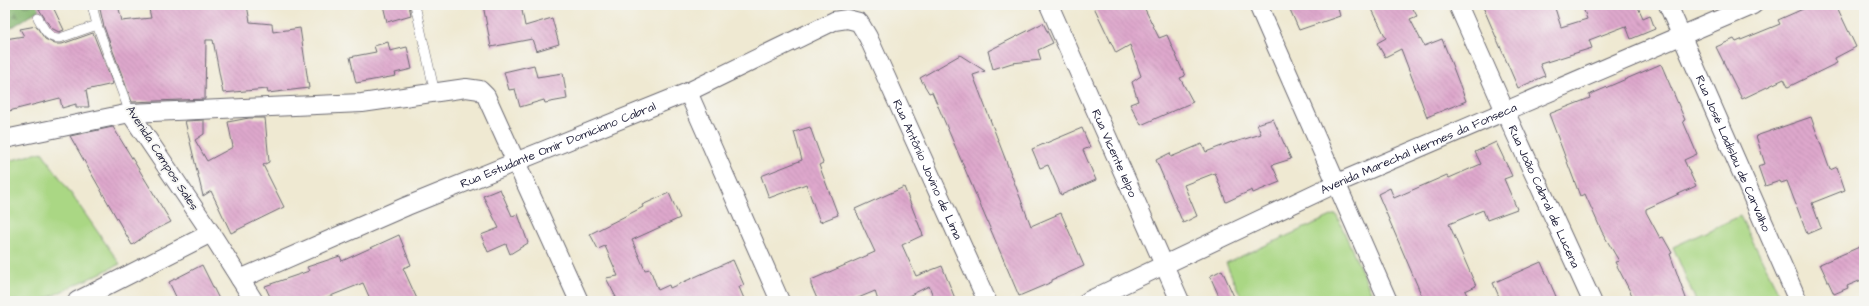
<svg xmlns="http://www.w3.org/2000/svg" width="1869" height="306" font-family="'Architects Daughter',sans-serif">
	<style>
		.grass { fill: #aad784; stroke: #667c60 }
		.forest { fill: url(#forest-firs); stroke: #546d56 }
		.building { fill: url(#building-back-hatch) }
		.lines { fill: none; stroke-linecap: round; stroke-linejoin: round }
		.service-casing { stroke: #6a6870; stroke-width: 10 }
		.minor-casing { stroke: #6a6870; stroke-width: 20 }
		.service { stroke: #fff; stroke-width: 9 }
		.minor { stroke: #fff; stroke-width: 18 }
		.labels { text-anchor: middle; dominant-baseline: central; stroke-width: 4; stroke-linejoin: round; paint-order: stroke }
		.street-label { font-size: 12px; fill: #22223b; stroke: #f6f6f2 }
	</style>
	<defs>
		<pattern id="forest-firs" width="22" height="20" patternUnits="userSpaceOnUse"><rect width="22" height="20" fill="#87b872"/><path d="M5 1l3.5 6h-7zM16 11l3.5 6h-7z" fill="#6e955f"/></pattern>
		<pattern id="building-back-hatch" width="6" height="6" patternUnits="userSpaceOnUse"><rect width="6" height="6" fill="#dea7cc"/><path d="M-1 5l2 2M0 0l6 6M5-1l2 2" fill="none" stroke="#be8fb0"/></pattern>
	</defs>
	<rect width="100%" height="100%" fill="#f6f6f2"/>
	<filter id="ink" filterUnits="userSpaceOnUse"><feTurbulence type="fractalNoise" baseFrequency=".025" numOctaves="2"/><feDisplacementMap in="SourceGraphic" scale="8" xChannelSelector="R" yChannelSelector="G"/><feConvolveMatrix kernelMatrix="1 2 1 2 8 2 1 2 1" color-interpolation-filters="sRGB"/></filter>
	<filter id="wash" filterUnits="userSpaceOnUse"><feTurbulence type="fractalNoise" baseFrequency=".012" numOctaves="4" result="noise"/><feDisplacementMap in="SourceGraphic" scale="16" xChannelSelector="R" yChannelSelector="G"/><feGaussianBlur stdDeviation="0.9" result="paint"/><feColorMatrix in="noise" values="0 0 0 0 0 0 0 0 0 0 0 0 0 0 0 0 0 1.4 0 .05"/><feComposite in="paint" operator="in"/></filter>
	<g filter="url(#wash)">
		<rect width="100%" height="100%" fill="#efe9d2"/>
		<path class="grass" d="M42,152L120,264L41,301H5V162Z
			M1336,214L1375,301H1243L1226,263Z
			M1740,216L1783,301H1696L1673,247Z"/>
		<path class="forest" d="M5,5H46L5,32Z"/>
		<g id="blocks">
			<path class="building" d="M52,5L64,30L59,32L51,28L37,6Z
				M99,5H118L122,21L151,18L148,5H247L250,22L272,24L273,32L300,28L309,88L268,93L267,89L223,93L213,40H206L205,99L132,102L104,27Z
				M383,5H409L411,15L387,22Z
				M483,5H521L525,26L552,18L559,44L536,51L532,39L491,47Z
				M1093,5H1143L1159,38L1167,35L1185,76L1180,78L1193,102L1141,125L1130,104L1138,101L1132,82L1141,76L1130,45L1116,53Z
				M1288,5H1337L1340,16L1299,30Z
				M1370,5H1411L1417,16L1410,19L1424,46L1442,39L1466,101L1427,117L1401,49L1385,57L1377,43L1386,38Z
				M1498,5H1554L1561,27L1587,19L1582,5H1637L1643,18L1650,15L1655,29L1631,39L1626,26L1589,40L1592,48L1540,64L1545,76L1518,88L1483,7Z
				M1812,5H1836L1856,47L1835,58L1837,63L1788,87L1784,79L1742,99L1716,47L1734,39L1736,42L1780,24L1778,20Z
				M1043,23L1053,43L1038,50L1041,60L1012,63L993,69L988,51Z
				M36,26L45,39L55,44H62L93,33L113,84L86,90L89,107H76V104L62,108L60,98L5,112V39L24,36L20,29Z
				M388,42L390,51L407,47L412,69L395,73L396,76L356,83L350,57L376,52L374,46Z
				M960,55L985,71L973,75L1031,226L1061,213L1084,266L1052,280V282L1019,296L932,92L929,93L920,78Z
				M1661,64L1685,120L1683,121L1697,154L1684,160L1696,186L1646,209V212L1660,238L1663,237L1672,253L1670,254L1687,301H1635L1615,262L1619,261L1602,232L1585,194L1580,196L1549,114L1590,98L1589,95Z
				M534,65L537,77L563,73L567,99L545,103L544,100L520,107L515,89L509,90L504,72Z
				M1811,117L1830,170L1837,167L1845,190L1812,203L1821,228L1807,234L1787,181L1781,183L1780,181L1765,186L1758,166L1765,164L1756,136Z
				M249,118H265L269,162L263,165L284,207L231,233L211,191L203,196L185,121L204,120V134L195,140L207,161L233,147L228,122Z
				M1273,119L1291,159L1272,165L1280,182L1253,193L1252,190L1226,202L1215,173L1184,185L1197,216L1183,223L1156,160L1170,153L1171,157L1202,144L1206,152L1232,142V143L1261,134L1257,124Z
				M113,127L171,222L149,233L132,245L70,136Z
				M810,127L823,163L819,165L838,215L820,222L806,184L769,198L761,176L802,160L794,132Z
				M1082,128L1090,147L1083,150L1096,180L1061,195L1048,165L1040,168L1032,149Z
				M1496,142L1512,176L1504,179L1517,209L1487,220L1483,210L1449,224L1476,286L1465,291L1470,301H1424L1378,194L1390,188L1394,198L1447,175L1449,178L1481,164L1475,152Z
				M904,187L923,235L902,245L916,276L942,266L956,301H935L929,286L898,301H878L875,291L851,301H818L811,285V280L875,252L855,209Z
				M500,189L512,216L518,214L528,243L510,254L506,244L488,252L481,235L499,228L483,196Z
				M669,193L680,218L632,240L645,270L650,269L658,290L669,285L670,288L733,260L744,285L739,287L745,301H618L606,278L618,276L605,246L598,249L590,234L643,207L642,205Z
				M399,235L411,265L403,268L418,301H371L363,283L318,301H272L265,286L309,271L307,267L340,256L342,261Z
				M1864,245V279L1847,286L1848,288L1834,294L1820,264Z
				M1541,262L1558,301H1501L1493,283Z
				M202,265L220,301H178L169,282Z
				M1222,270L1236,301H1221L1210,276Z"/>
		</g>
	</g>
	<g filter="url(#ink)">
		<use href="#blocks" fill-opacity="0" stroke="#6a6870" stroke-width="1"/>
		<g class="lines">
			<g class="service-casing">
				<path id="service" d="M92,5L97,25L130,113
					M415,5L435,93
					M38,18C44,28 47,39 60,38L97,25"/>
			</g>
			<g class="minor-casing">
				<g id="minor">
					<path id="s1" d="M1049,5L1180,301"/>
					<path d="M1258,5L1388,301"/>
					<path id="s2" d="M1458,5L1505,111L1592,301"/>
					<path id="s3" d="M1668,5L1798,301"/>
					<path d="M688,92L780,301"/>
					<path d="M130,113L211,233L254,301"/>
					<path d="M5,139L130,113L362,103L466,88L480,90L486,96L579,301"/>
					<path id="s4" d="M240,279L407,206L688,92L834,21L847,19L859,22L868,37L987,301"/>
					<path d="M77,301L211,233"/>
					<path id="s5" d="M1088,301L1335,184L1753,5"/>
				</g>
			</g>
			<use href="#service" class="service"/>
			<use href="#minor" class="minor"/>
		</g>
	</g>
	<g class="labels">
		<g class="street-label">
			<text stroke="none"><textPath href="#s4" startOffset="345">Rua Estudante Omir Domiciano Cabral</textPath></text>
			<text stroke="none"><textPath href="#s5" startOffset="364">Avenida Marechal Hermes da Fonseca</textPath></text>
			<text stroke="none"><textPath href="#s1" startOffset="162">Rua Vicente Ielpo</textPath></text>
			<text stroke="none"><textPath href="#s3" startOffset="162">Rua José Ladislau de Carvalho</textPath></text>
			<text transform="translate(162 158) rotate(57)">Avenida Campos Sales</text>
			<text stroke="none"><textPath href="#s4" startOffset="836">Rua Antônio Jovino de Lima</textPath></text>
			<text stroke="none"><textPath href="#s2" startOffset="210">Rua João Cabral de Lucena</textPath></text>
		</g>
	</g>
	<rect width="1869" height="306" fill="none" stroke="#f6f6f2" stroke-width="20"/>
</svg>
